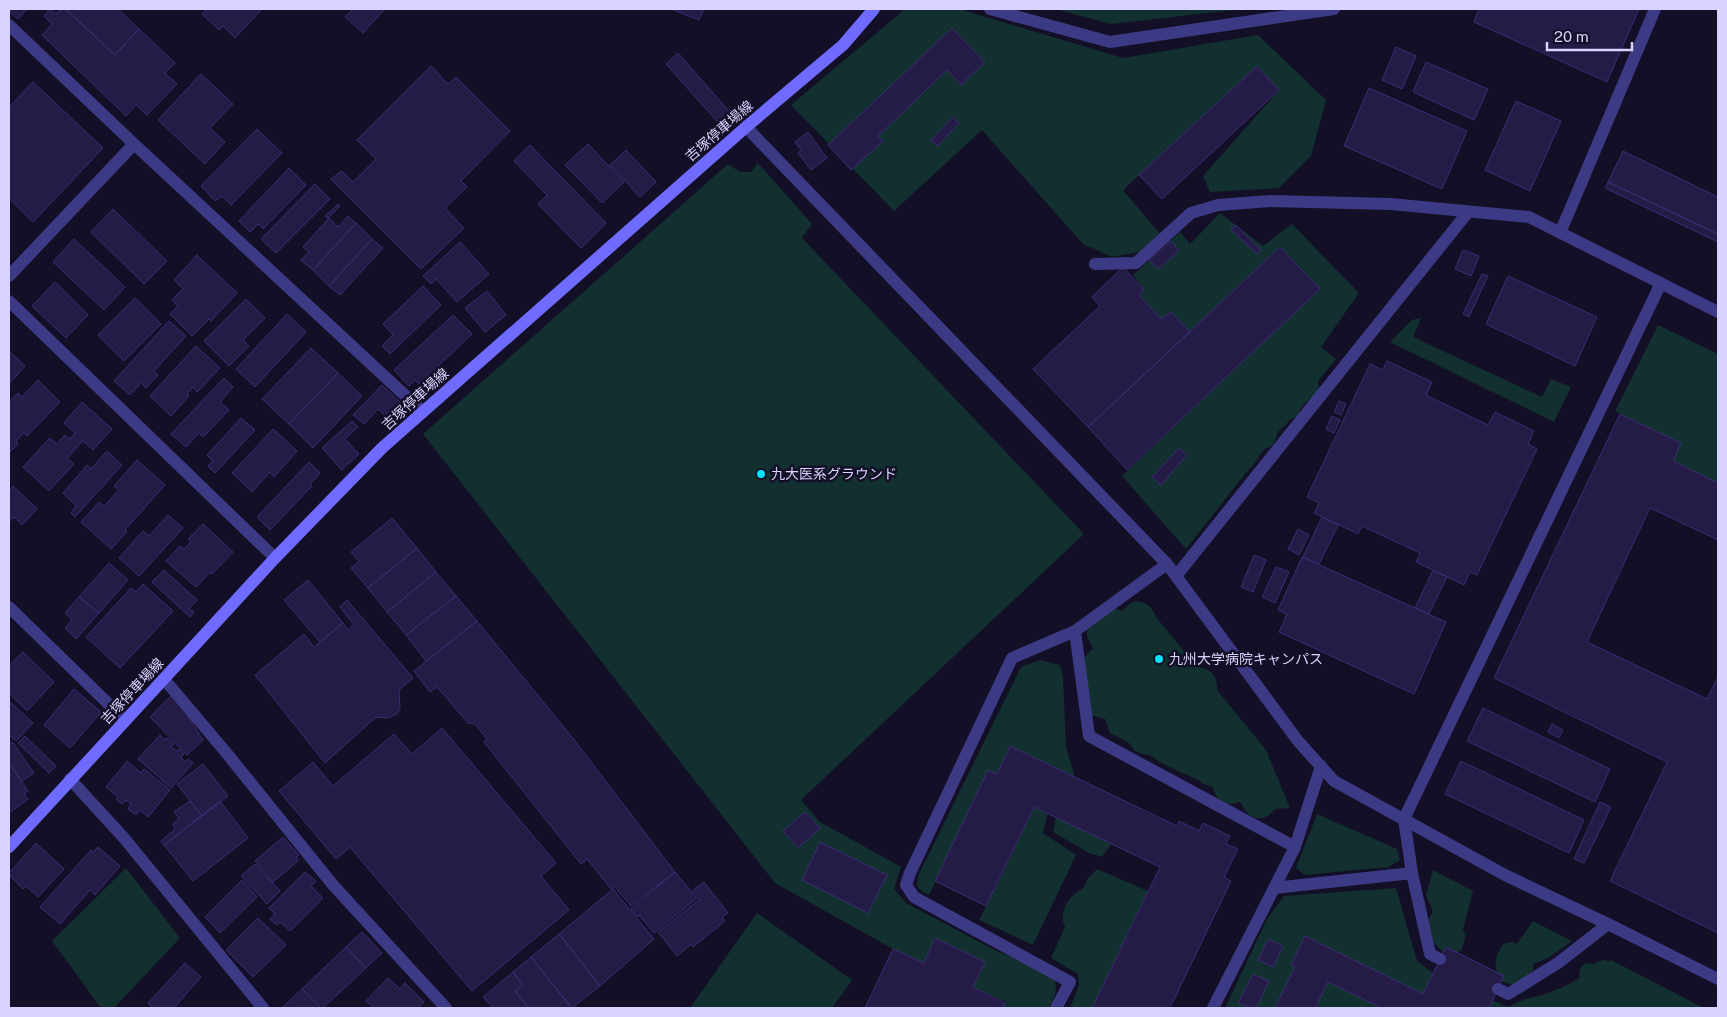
<svg xmlns="http://www.w3.org/2000/svg" width="1727" height="1017" font-family="'Public Sans','Noto Sans JP',sans-serif">
	<style>
		.green { fill: #12302f }
		.building { fill: #241b47; stroke: #3b2d73 }
		.lines { fill: none; stroke-linecap: round; stroke-linejoin: round }
		.lane { stroke: #3d3a85; stroke-width: 12 }
		.street { stroke: #3d3a85; stroke-width: 12 }
		.secondary { stroke: #6f6bff; stroke-width: 12 }
		.poi-dot { fill: #00e5ff; stroke: #130f26; stroke-width: 2 }
		.labels { text-anchor: middle; dominant-baseline: central; stroke-width: 5; stroke-linejoin: round; paint-order: stroke }
		.street-label { font-size: 14px; fill: #d9d4ff; stroke: #130f26 }
		.poi-label { font-size: 14px; fill: #d9d4ff; stroke: #130f26; text-anchor: start }
	</style>
	<rect width="100%" height="100%" fill="#130f26"/>
	<path class="green" d="M905,9H959L1123,58L1258,35L1326,100L1311,156L1279,188L1210,192L1203,176L1279,90L1257,66L1123,190L1161,235L1139,252L1112,257L1083,244L982,130L894,211L791,105Z
		M1055,9H1243L1111,24Z
		M758,163L812,224L802,238L1084,534L801,800L820,822L901,867L894,889L906,903L991,948L1006,955L1013,956L1015,959L1053,977C1059,992 1055,995 1049,1008H1003L1006,1002L973,987L984,962L935,938L924,963L893,949L775,883L423,434L728,164L740,172H751Z
		M1220,213L1263,246L1292,224L1359,293L1321,347L1336,359L1318,381L1319,391C1314,396 1308,400 1303,405C1298,411 1300,418 1290,419C1287,425 1283,427 1279,431C1275,435 1277,438 1274,443C1272,447 1268,447 1265,449C1258,454 1256,465 1249,469L1186,549L1122,476L1319,289L1280,247L1190,332L1171,312L1161,319L1139,295L1144,290L1133,275L1180,232L1190,244Z
		M1421,318L1413,337L1542,397L1551,379L1571,387L1554,422L1390,342L1412,320Z
		M1658,325L1718,354V483L1673,461L1681,443L1615,411Z
		M1135,601C1146,602 1152,606 1156,617L1197,667C1211,668 1218,676 1217,690L1266,750L1290,808L1275,809C1269,817 1259,822 1250,815C1245,812 1243,806 1240,802C1226,807 1216,801 1213,787L1203,784L1200,781L1159,762L1150,755L1143,754L1135,751L1128,742L1110,733L1105,719L1091,715L1085,681L1088,678C1079,668 1083,655 1093,649L1087,636V627L1107,608L1116,609L1122,611L1129,604Z
		M1040,660L1060,665L1063,676L1066,747L1075,777L1010,746L997,774L988,770L929,895L923,892L917,886L918,876L1021,667Z
		M1034,807L1048,813L1043,833L1076,855L1033,945L979,920L987,905V898L996,887Z
		M1317,814L1397,849L1400,860L1388,867L1305,875L1296,868Z
		M1056,817L1111,844L1102,857L1089,853L1053,832Z
		M126,868L180,938L114,1008H101L52,941Z
		M1097,869L1148,891L1092,1008H1070L1079,985L1078,974L1051,958L1065,927C1058,913 1069,894 1083,889L1088,878Z
		M1433,870L1473,891L1463,930L1466,935L1461,951L1446,955L1434,943L1428,920L1433,912L1426,895Z
		M1396,888L1417,961L1433,973L1423,994L1305,936L1291,965L1295,967L1275,1008H1225L1267,919L1284,896Z
		M757,913L852,980L832,1008H690Z
		M1533,921L1572,941L1548,958L1533,964V970C1522,986 1518,988 1499,980C1494,963 1494,959 1503,944L1512,942L1517,944Z
		M1605,960L1608,962L1611,960L1704,1008H1489L1492,1000L1507,1007C1513,1005 1524,999 1529,998C1547,995 1564,987 1580,978C1578,971 1580,967 1586,963L1594,964L1599,961Z
		M1328,982L1382,1008H1315Z"/>
	<path class="building" d="M9,9H27L18,19L9,11Z
		M50,9L56,14L61,9H65L115,55L139,29L175,63L165,73L177,84L147,115L136,105L126,116L42,35L52,24L44,16Z
		M69,9H118L139,29L115,55L67,10Z
		M205,9H262L235,38L223,26L219,30L202,14L206,10Z
		M353,9H382L384,10L363,33L345,17Z
		M671,9H704L699,20Z
		M1479,9H1639L1607,82L1474,22Z
		M952,28L985,62L961,85L947,70L878,136L883,141L851,170L828,145Z
		M1396,47L1416,56L1402,89L1382,80Z
		M678,53L734,117L722,127L666,64Z
		M1426,62L1488,89L1474,120L1413,92Z
		M431,66L448,84L456,77L510,131L461,181L467,187L445,208L464,228L421,269L331,179L342,171L353,182L376,159L357,140Z
		M1257,66L1279,90L1162,199L1139,175Z
		M201,74L233,104L210,128L225,142L205,164L158,120Z
		M33,82L103,148L33,222L9,198V107Z
		M1369,88L1467,131L1442,189L1344,146Z
		M1516,101L1561,121L1530,191L1485,170Z
		M953,117L959,123L938,146L931,140Z
		M257,129L282,153L231,205L222,196L215,201L201,186Z
		M808,132L827,158L811,170L798,153L801,150L795,142Z
		M588,144L624,182L602,203L565,165Z
		M530,145L606,223L581,248L538,204L547,195L514,161Z
		M626,150L656,182L640,197L610,165Z
		M1623,151L1718,197V234L1608,182Z
		M289,168L306,185L263,229L258,224L250,232L239,221Z
		M1608,182L1718,234V242L1605,188Z
		M315,184L330,199L276,253L261,239Z
		M338,204L340,206L328,218L325,216Z
		M113,209L167,261L144,284L91,232Z
		M348,216L356,223L313,270L301,260L309,252L303,247L329,218L338,227Z
		M356,223L372,239L329,286L313,270Z
		M1236,225L1261,250L1257,254L1231,230Z
		M74,239L125,287L104,310L53,262Z
		M372,239L383,248L340,295L329,286Z
		M1171,241L1179,251L1158,269L1149,260Z
		M460,242L489,274L457,302L436,279L431,284L423,276Z
		M1280,247L1320,289L1127,470L1088,427Z
		M1463,250L1479,256L1471,276L1455,269Z
		M197,255L237,293L211,321L209,319L192,336L170,314L178,306L172,300L183,289L174,280Z
		M1123,267L1144,290L1139,295L1161,319L1171,312L1190,332L1088,427L1033,369L1100,306L1092,297Z
		M1482,274L1488,276L1469,317L1463,314Z
		M1508,276L1597,317L1575,366L1486,324Z
		M55,282L88,315L66,338L32,306Z
		M423,286L441,305L390,354L382,346L393,335L383,324Z
		M487,291L506,315L485,332L465,308Z
		M135,298L161,324L124,361L98,335Z
		M246,299L265,318L243,340L249,346L229,366L204,341Z
		M287,314L306,332L255,387L236,369Z
		M453,315L472,334L419,384L415,380L409,386L394,370Z
		M169,321L186,336L154,371L158,375L146,388L141,383L130,395L114,381Z
		M196,346L220,368L197,392L193,387L187,394L189,396L171,416L150,396Z
		M311,348L338,373L289,424L262,399Z
		M9,351L25,366L9,384Z
		M1387,361L1432,382L1426,395L1488,425L1495,412L1534,431L1528,444L1537,449L1477,575L1470,572L1464,585L1416,562L1420,553L1362,526L1358,534L1314,513L1319,503L1307,497L1370,364L1383,370Z
		M338,373L362,396L313,448L289,424Z
		M224,378L233,387L220,402L229,410L203,437L199,433L186,447L171,434Z
		M38,380L60,402L27,436L24,433L16,441L18,444L9,453V402L18,393L22,397Z
		M382,385L407,409L394,423L378,409L364,424L353,415Z
		M1339,401L1346,404L1341,415L1334,412Z
		M82,402L112,429L93,450L83,441L67,458L74,464L49,491L23,467L50,438L57,444L65,435L70,439L75,433L64,423Z
		M1620,414L1681,443L1673,461L1718,483V540L1650,508L1587,642L1707,699L1718,677V933L1610,881L1667,762L1494,678Z
		M1332,416L1340,420L1334,433L1326,429Z
		M241,418L255,430L215,473L208,466L213,461L207,455Z
		M352,421L358,427L345,439L359,454L342,470L322,448Z
		M273,429L297,451L274,477L270,472L252,492L232,473Z
		M1179,448L1187,455L1161,485L1152,477Z
		M107,451L122,465L75,517L71,513L76,506L63,493L87,465L91,469Z
		M137,460L165,485L125,530L127,532L111,549L81,522L99,502L104,506L119,490L114,486Z
		M309,462L320,473L310,484L312,486L270,530L257,517Z
		M13,486L37,509L22,525L14,517L9,522V490Z
		M168,515L183,528L139,576L119,558L143,531L149,536Z
		M1322,517L1338,525L1319,564L1303,557Z
		M392,518L417,548L368,588L351,568L359,561L351,552Z
		M203,524L233,552L212,574L210,572L196,587L166,561L180,546L184,549L191,542L188,539Z
		M1298,529L1309,535L1299,555L1288,549Z
		M417,548L436,572L387,612L368,588Z
		M1254,555L1266,560L1253,592L1241,587Z
		M1302,557L1446,622L1414,694L1279,632L1287,614L1278,610Z
		M109,563L128,580L99,613L79,597Z
		M1276,567L1289,572L1275,603L1262,597Z
		M164,570L197,600L189,609L194,612L190,617L152,582Z
		M1433,570L1447,577L1429,614L1415,608Z
		M436,572L456,596L406,635L387,612Z
		M308,580L343,623L320,642L284,600Z
		M143,584L173,611L120,668L86,637L131,588L136,592Z
		M456,596L477,621L426,661L406,635Z
		M79,597L99,613L76,639L65,628L72,620L65,613Z
		M347,600L413,678L399,690L400,708L397,714L388,718L376,717L325,763L255,675L304,634L314,647L343,623L348,630L354,625L340,607Z
		M477,621L572,737L675,872L631,906L614,886L611,889L587,859L581,864L484,742L487,739L475,724L468,723L437,687L430,692L414,671Z
		M23,652L54,682L27,711L9,693V666Z
		M74,689L101,712L70,748L44,725Z
		M172,695L178,701L203,740L187,755L150,717Z
		M9,701L33,723L16,741L9,735Z
		M1483,708L1610,769L1595,802L1467,741Z
		M1552,724L1563,730L1559,738L1548,732Z
		M442,728L556,863L541,876L569,910L472,991L350,847L336,859L279,791L313,762L333,786L394,734L412,754Z
		M160,735L165,740L167,738L174,744L171,747L177,751L179,749L184,754L181,757L185,762L188,759L193,763L171,788L138,759Z
		M25,736L56,766L49,773L18,743Z
		M9,743H13L34,773L22,781L9,763Z
		M1010,746L1177,826L1179,821L1199,831L1203,823L1230,836L1226,844L1238,849L1224,877L1231,881L1170,1008H1092L1160,867L1034,807L986,906L935,881L988,770L997,774Z
		M127,761L141,773L144,769L170,790L148,817L140,810L136,815L128,809L131,804L126,800L122,804L116,799L118,797L106,787Z
		M1461,761L1584,820L1569,853L1445,794Z
		M9,763L28,791L24,794L28,799L9,813Z
		M203,764L228,796L202,816L177,784Z
		M190,801L202,816L164,845L161,841L175,829L173,824L179,818L174,812Z
		M220,801L248,838L193,881L164,845Z
		M1600,802L1611,807L1584,863L1574,859Z
		M805,812L820,828L798,848L783,831Z
		M283,837L299,855L296,858L298,861L273,882L255,861Z
		M820,842L887,875L868,913L802,880Z
		M36,843L64,869L38,897L26,886L23,889L9,875V873Z
		M98,847L120,866L95,895L90,890L60,924L40,907L91,850L93,852Z
		M255,864L280,891L267,904L241,876Z
		M305,872L316,881L311,886L323,898L290,931L280,922L277,925L270,919L275,914L269,908Z
		M675,872L697,898L654,933L639,915L638,917L631,909Z
		M242,880L257,897L220,933L205,917Z
		M704,882L728,913L722,917L725,921L693,947L691,944L677,956L658,932L700,899L693,890Z
		M613,889L654,939L600,986L559,934Z
		M258,918L286,945L253,977L226,950Z
		M362,932L382,953L366,968L346,947Z
		M559,934L600,986L572,1008L531,957Z
		M1305,936L1423,994L1446,947L1504,976L1489,1008H1382L1328,982L1315,1008H1275L1295,967L1291,965Z
		M935,938L985,962L973,987L1005,1003L1003,1008H865L893,949L924,963Z
		M1268,939L1283,946L1273,967L1258,960Z
		M346,947L366,968L323,1008H321L302,989Z
		M531,957L571,1008H529L515,991L523,985L513,972Z
		M185,963L201,977L174,1008H153L148,1003Z
		M513,972L523,985L515,991L529,1008H493L483,997Z
		M1253,974L1269,981L1256,1008H1250L1238,1003Z
		M388,978L400,989L405,983L424,1002L418,1008H374L366,1001Z
		M302,989L321,1008H282Z"/>
	<g class="lines">
		<path class="lane" d="M746,127L1167,564L1298,741L1334,781L1505,875L1608,924L1718,979
			M1560,233L1655,9
			M1095,264L1136,263L1191,213L1218,205L1270,201L1390,204L1529,217L1718,312
			M1176,576L1468,212
			M1075,631L1089,736L1295,847
			M1274,888L1412,873
			M1440,959L1430,954L1412,873L1404,819L1661,283
			M1498,989L1508,994L1558,963L1608,924
			M1056,1008L1070,982L914,897L906,885L910,873L1012,658L1075,631L1167,564
			M1213,1008L1295,847L1321,766"/>
		<path class="street" d="M990,9L1110,42L1334,9
			M9,25L134,144L423,412
			M9,276L134,144
			M9,301L275,558
			M9,607L125,720
			M164,679L224,750L333,885L446,1008
			M70,779L124,838L263,1008"/>
		<path class="secondary" d="M9,847L275,558L382,448L746,127L843,45L874,9"/>
	</g>
	<g class="poi-dot">
		<circle cx="761" cy="474" r="5"/>
		<circle cx="1159" cy="659" r="5"/>
	</g>
	<g class="labels">
		<g class="street-label">
			<text transform="translate(719 131) rotate(-41)">吉塚停車場線</text>
			<text transform="translate(415 399) rotate(-42)">吉塚停車場線</text>
			<text transform="translate(132 691) rotate(-47)">吉塚停車場線</text>
		</g>
		<g class="poi-label">
			<text x="771" y="474">九大医系グラウンド</text>
			<text x="1169" y="659">九州大学病院キャンパス</text>
		</g>
	</g>
	<rect width="1727" height="1017" fill="none" stroke="#d9d4ff" stroke-width="20"/>
	<path d="M1547 42v8h85v-8" fill="none" stroke="#d9d4ff" stroke-width="2.5"/>
	<text x="1554" y="42" font-size="15" fill="#d9d4ff" stroke="#130f26" stroke-width="4" paint-order="stroke">20 m</text>
</svg>
